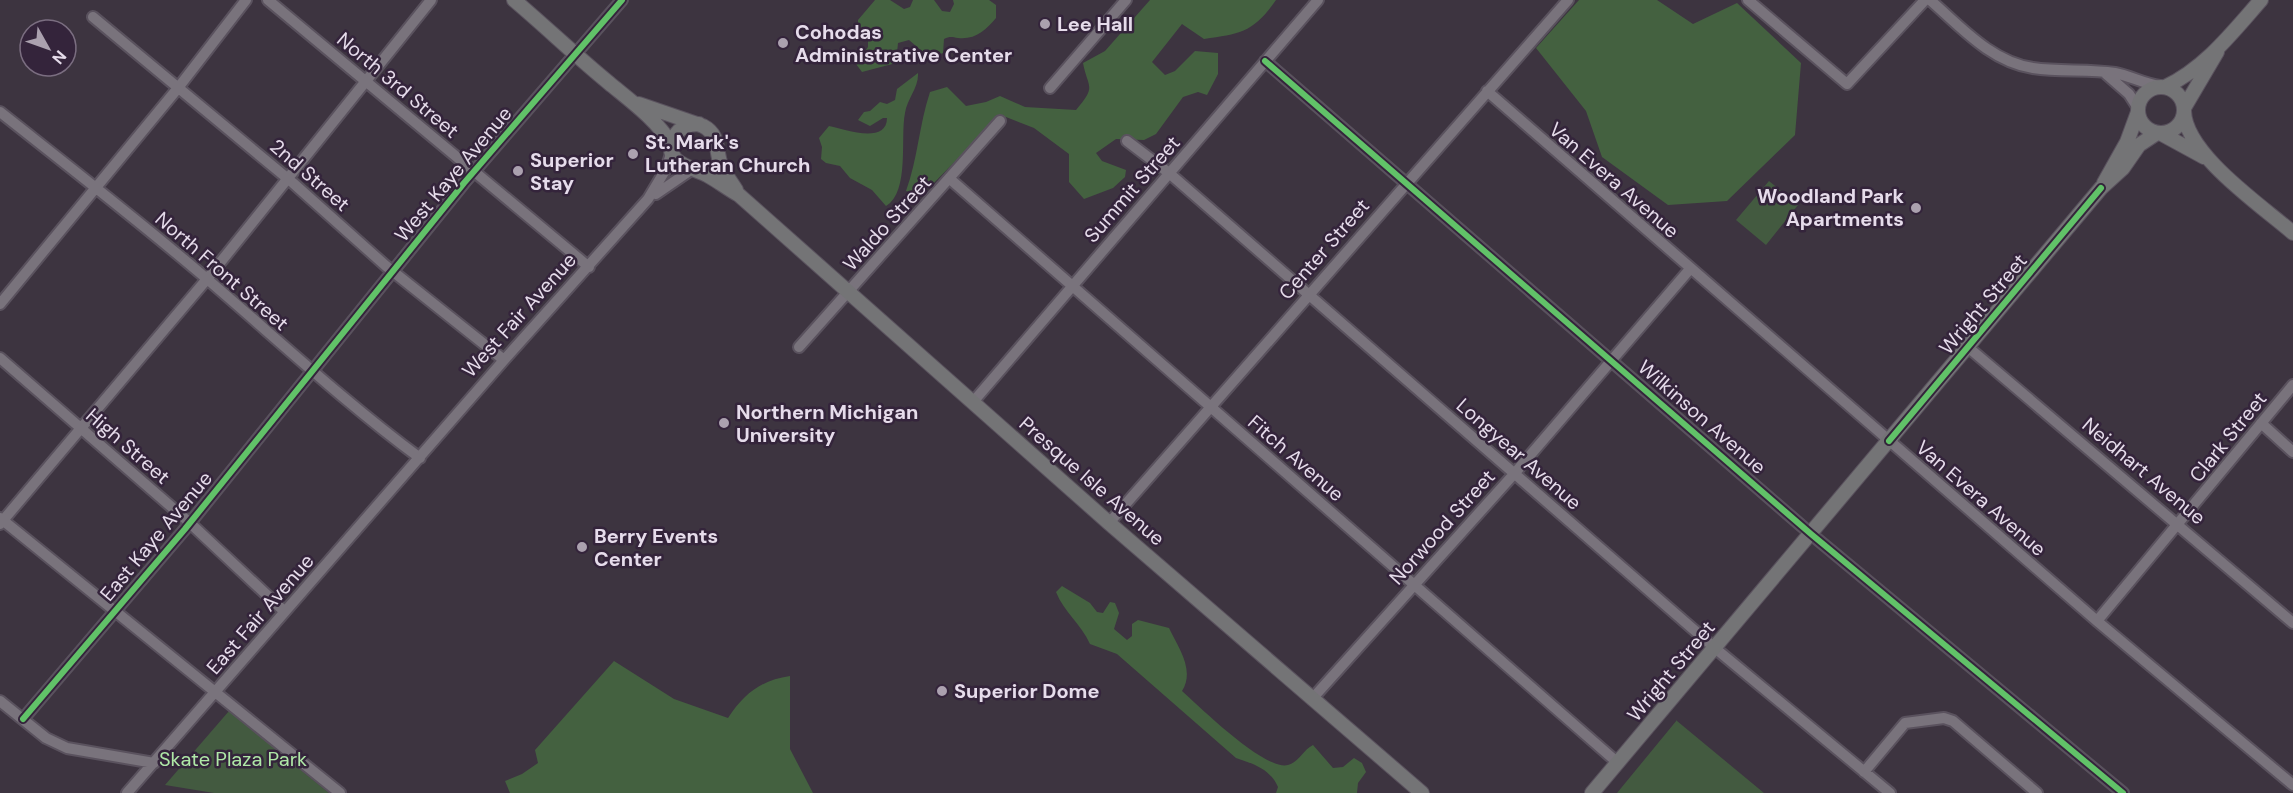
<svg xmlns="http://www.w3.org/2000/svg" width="2293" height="793" font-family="'DM Sans',sans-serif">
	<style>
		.green { fill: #435a40 }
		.forest { fill: #446140 }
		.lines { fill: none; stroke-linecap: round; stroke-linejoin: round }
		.minor-casing { stroke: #5a525e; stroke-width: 14 }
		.major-casing { stroke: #5a525e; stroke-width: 16 }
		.minor { stroke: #79737c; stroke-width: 10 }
		.major { stroke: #747476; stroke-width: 14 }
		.cycleway-casing { stroke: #34243b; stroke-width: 10 }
		.cycleway { stroke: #61c268; stroke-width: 6 }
		.poi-dot { fill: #aba1af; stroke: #34243b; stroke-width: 2 }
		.labels { text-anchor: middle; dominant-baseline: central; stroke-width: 5; stroke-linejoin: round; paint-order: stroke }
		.poi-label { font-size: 20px; font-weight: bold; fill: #e6dceb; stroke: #34243b; text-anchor: start }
		.street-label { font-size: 20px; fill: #e6dceb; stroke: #34243b }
		.park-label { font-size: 20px; fill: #afe8a7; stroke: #34243b }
	</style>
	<rect width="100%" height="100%" fill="#3d3440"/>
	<path class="green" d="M1769,181L1798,205L1766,245L1736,220Z
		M229,711L329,793H214L165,785Z
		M1677,720V721L1764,793H1617Z"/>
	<path class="forest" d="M875,0H890L904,9L910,7L913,0H934L942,11L950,12L954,4L953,0H989L996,5V18C986,30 975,40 958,38C952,37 950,36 944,39L943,53L930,58L909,40L898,43L896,63L862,72L856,64L868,47V38L858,27V20Z
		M1150,0H1276C1254,32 1241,34 1204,39L1182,24L1152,62L1165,75L1175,71L1195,51L1218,53V74L1207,95L1198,92L1183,97L1156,134L1144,140L1116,139L1096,153L1102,161L1126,170L1125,177L1113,188L1084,199L1069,182V154L1034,128L1006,117L990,126L922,195L906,191C918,158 919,125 930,92L947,87L966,106L986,102L1000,96L1025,107L1076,110C1097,85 1088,89 1083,63L1105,51Z
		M1579,0H1657L1693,24L1737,3L1801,63L1795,135L1727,201L1668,205L1602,157L1586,111L1536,48Z
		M918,73C919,87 907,99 905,113C900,137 910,192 886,206L872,190L850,178L840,166L826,163L821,159L822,147L819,138L829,126C843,129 887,145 887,118H883L870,126L858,120L864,112L870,111L880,102L887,104L895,100L897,89Z
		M1062,586L1090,603L1097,612L1103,613L1110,602L1115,603L1119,613L1114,629L1127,640L1132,636V624L1138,620L1169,628C1179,649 1195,670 1182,691C1201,708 1265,771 1288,765C1299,762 1303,750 1313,745L1333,768L1343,767L1354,758L1362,763L1366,772L1358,783L1357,793H1276L1278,787C1270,769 1254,764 1236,758L1117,654L1090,644C1081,624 1064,612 1056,592Z
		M614,661L674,699L728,718C744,694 761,680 790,676V749L813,793H510L505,781L522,774L538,763L535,750Z"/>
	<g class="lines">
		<g class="minor-casing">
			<path id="minor" d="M268,0L589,267
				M1748,0L1847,84L1925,0
				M1930,0C1960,26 1991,62 2033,68C2060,72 2088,69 2115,73C2131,76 2144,84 2160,86
				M93,17L293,183L386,266L504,360
				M1265,61L1811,534L2123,793
				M2105,73L2129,94L2138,108
				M1050,88L1126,0
				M1487,91L2097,621L2293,785
				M0,112C67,165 134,217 200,273C273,335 343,401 420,458
				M1127,141L1169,173L1716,649L1890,793
				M950,179L1618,763
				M656,194L691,170
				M0,304L178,88L246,0
				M799,347L1000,121
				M1969,348L2293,623
				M0,358L190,523L284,611
				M973,402L1318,0
				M2261,423L2293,452
				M0,518L340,793
				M1109,523L1568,0
				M0,524L207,279L431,0
				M2097,621L2293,385
				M1312,699L1514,474L1690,269
				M0,701L46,738L67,748L154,763
				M23,719L185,529L464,183L622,0
				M1864,772L1905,723L1944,718L1953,721L2037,793
				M127,793L504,360L648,199L666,169L672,151"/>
		</g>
		<g class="major-casing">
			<path id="major" d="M514,0C546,27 577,57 609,83C632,102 656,119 672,145
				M2138 110a23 23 0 1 1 46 0a23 23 0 1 1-46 0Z
				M2165,87C2205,68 2232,33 2261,0
				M639,104L703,126C720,135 715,149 721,165C724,174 731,181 736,190
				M2184,108L2217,52
				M2184,111C2185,154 2262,206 2293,233
				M699,124C689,124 680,127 675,136C660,162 691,167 707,175C718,181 728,189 739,195L1109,523L1422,793
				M2160,133L2204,157
				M2104,183L2127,142L2138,112
				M1592,793L2101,188L2123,168L2139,145L2157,133"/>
		</g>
		<use href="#minor" class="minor"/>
		<use href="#major" class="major"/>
		<g class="cycleway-casing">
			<path id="cycleway" d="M1265,61L1811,534L2123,793
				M1889,441L2101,188
				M23,719L185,529L464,183L622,0"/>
		</g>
		<use href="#cycleway" class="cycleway"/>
	</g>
	<g class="poi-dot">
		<circle cx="1045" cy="24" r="6"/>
		<circle cx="783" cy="43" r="6"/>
		<circle cx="633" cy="154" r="6"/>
		<circle cx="518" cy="171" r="6"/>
		<circle cx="1916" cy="208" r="6"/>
		<circle cx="724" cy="423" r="6"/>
		<circle cx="582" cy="547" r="6"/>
		<circle cx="942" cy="691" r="6"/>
	</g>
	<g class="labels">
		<g class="poi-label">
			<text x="1057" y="24">Lee Hall</text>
			<text x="795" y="32">Cohodas<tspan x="795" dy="23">Administrative Center</tspan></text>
			<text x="645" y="142">St. Mark's<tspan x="645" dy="23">Lutheran Church</tspan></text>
			<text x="530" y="160">Superior<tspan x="530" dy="23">Stay</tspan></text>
			<text x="1904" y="196" text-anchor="end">Woodland Park<tspan x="1904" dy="23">Apartments</tspan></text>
			<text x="736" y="412">Northern Michigan<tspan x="736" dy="23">University</tspan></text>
			<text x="594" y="536">Berry Events<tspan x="594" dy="23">Center</tspan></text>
			<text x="954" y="691">Superior Dome</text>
		</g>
		<g class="street-label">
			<text transform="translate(398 85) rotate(40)">North 3rd Street</text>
			<text transform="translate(453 174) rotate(-50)">West Kaye Avenue</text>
			<text transform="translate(310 175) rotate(41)">2nd Street</text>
			<text transform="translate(1614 180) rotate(41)">Van Evera Avenue</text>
			<text transform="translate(1132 189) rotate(-49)">Summit Street</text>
			<text transform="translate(887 223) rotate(-48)">Waldo Street</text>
			<text transform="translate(1324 249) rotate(-49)">Center Street</text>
			<text transform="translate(222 271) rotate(41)">North Front Street</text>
			<text transform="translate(1983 304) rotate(-50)">Wright Street</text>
			<text transform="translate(519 315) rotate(-48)">West Fair Avenue</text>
			<text transform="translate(1702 417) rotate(41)">Wilkinson Avenue</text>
			<text transform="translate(2228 437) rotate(-51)">Clark Street</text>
			<text transform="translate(128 446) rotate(41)">High Street</text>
			<text transform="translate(1519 454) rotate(41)">Longyear Avenue</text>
			<text transform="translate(1296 458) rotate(41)">Fitch Avenue</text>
			<text transform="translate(2144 471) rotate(40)">Neidhart Avenue</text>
			<text transform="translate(1092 481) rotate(41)">Presque Isle Avenue</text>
			<text transform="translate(1981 498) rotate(41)">Van Evera Avenue</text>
			<text transform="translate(1442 527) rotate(-48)">Norwood Street</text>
			<text transform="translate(156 536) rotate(-50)">East Kaye Avenue</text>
			<text transform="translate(260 614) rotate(-49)">East Fair Avenue</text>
			<text transform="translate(1671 671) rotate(-50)">Wright Street</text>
		</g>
		<g class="park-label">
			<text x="233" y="759">Skate Plaza Park</text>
		</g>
	</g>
	<g transform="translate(48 48) rotate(130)"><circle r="28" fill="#34243b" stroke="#7b6e81" stroke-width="1.5"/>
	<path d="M0-4.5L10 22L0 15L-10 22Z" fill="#aba1af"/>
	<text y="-9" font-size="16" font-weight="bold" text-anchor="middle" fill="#e6dceb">N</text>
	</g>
</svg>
